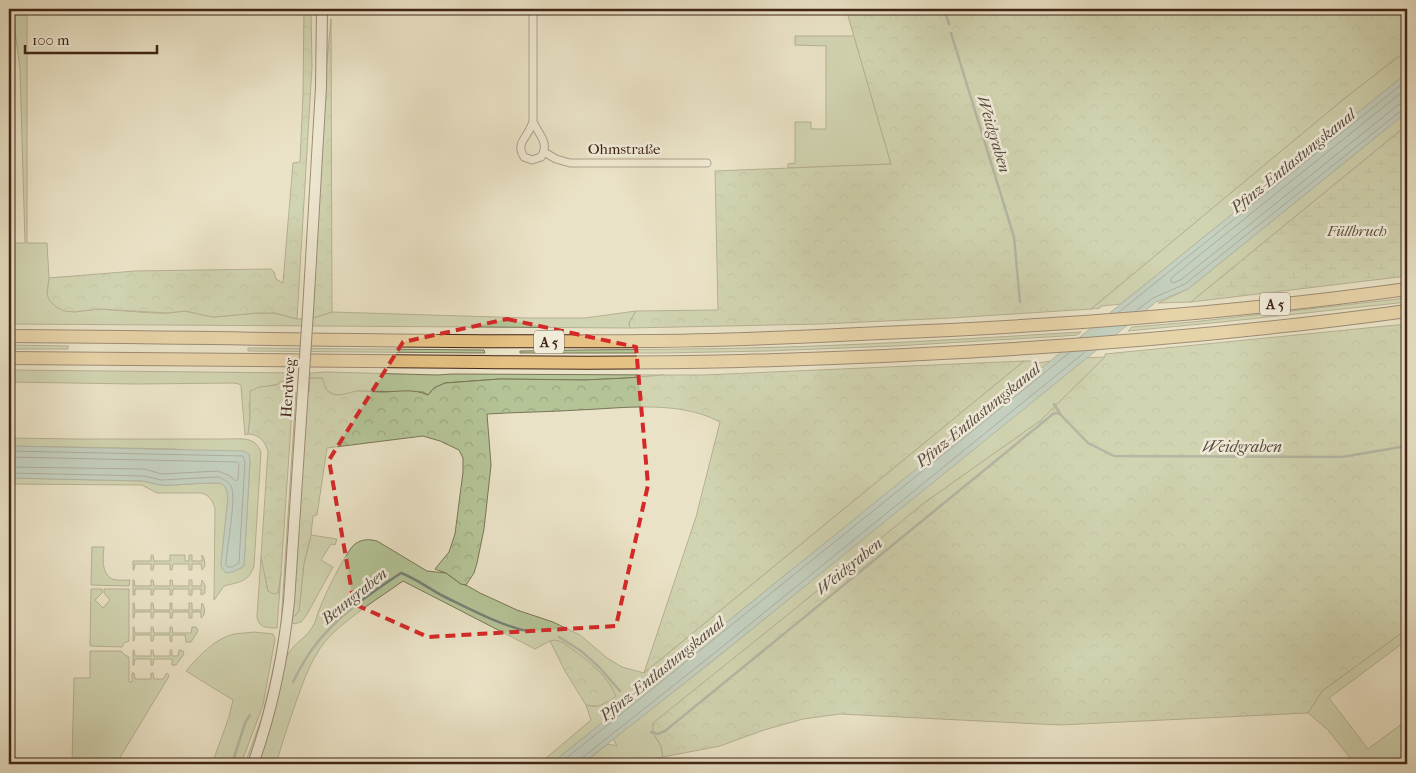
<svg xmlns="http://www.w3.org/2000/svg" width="1416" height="773" font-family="'IM FELL French Canon',serif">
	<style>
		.green { fill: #b4c497; stroke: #7a7457 }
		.forest { fill: url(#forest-crowns); stroke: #7a7457 }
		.wetland { fill: url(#wetland-marsh); stroke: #7a7457 }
		.water { fill: #99bdbb; stroke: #768079 }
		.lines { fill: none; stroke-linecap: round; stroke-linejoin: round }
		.shore { stroke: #6d7169; stroke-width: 1 }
		.stream { stroke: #768079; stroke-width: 2.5 }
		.minor-casing { stroke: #6b5443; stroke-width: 9 }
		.secondary-casing { stroke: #412517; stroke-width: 12 }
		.motorway-casing { stroke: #412517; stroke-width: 14 }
		.minor { stroke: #f1ecda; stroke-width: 7 }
		.secondary { stroke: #f1ecda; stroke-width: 10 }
		.motorway { stroke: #e5c183; stroke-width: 12 }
		.secondary-bridge-casing { stroke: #412517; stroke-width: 12; stroke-linecap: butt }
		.secondary-bridge { stroke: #f1ecda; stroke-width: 10 }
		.marked { fill: none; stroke: #d62828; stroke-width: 4; stroke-dasharray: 10 6; stroke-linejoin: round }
		.labels { text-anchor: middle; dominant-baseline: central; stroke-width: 5; stroke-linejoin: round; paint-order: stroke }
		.shield { fill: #f1ecda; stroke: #766152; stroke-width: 1 }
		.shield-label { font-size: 14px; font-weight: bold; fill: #412517 }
		.street-label { font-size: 15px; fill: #412517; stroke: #f1ecda }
		.park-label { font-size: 15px; font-style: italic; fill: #5e4d37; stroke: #f1ecda }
		.water-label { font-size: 16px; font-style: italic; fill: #574b40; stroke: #f1ecda }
	</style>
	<defs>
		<pattern id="forest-crowns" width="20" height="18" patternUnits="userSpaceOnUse" patternTransform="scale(1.25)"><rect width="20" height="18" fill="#b4c497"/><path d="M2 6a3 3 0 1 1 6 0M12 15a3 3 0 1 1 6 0" fill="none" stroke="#9ca881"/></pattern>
		<pattern id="wetland-marsh" width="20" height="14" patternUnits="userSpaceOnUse" patternTransform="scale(1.25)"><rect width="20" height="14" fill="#b4c497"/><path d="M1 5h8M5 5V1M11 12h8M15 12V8" fill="none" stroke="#9ca881"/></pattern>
	</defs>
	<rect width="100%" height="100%" fill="#eae2c6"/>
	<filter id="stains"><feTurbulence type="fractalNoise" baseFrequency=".004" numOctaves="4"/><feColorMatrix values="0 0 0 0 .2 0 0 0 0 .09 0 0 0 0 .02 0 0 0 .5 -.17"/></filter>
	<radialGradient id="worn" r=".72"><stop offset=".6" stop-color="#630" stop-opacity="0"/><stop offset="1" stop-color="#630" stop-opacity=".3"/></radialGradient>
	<path class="green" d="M12,9H27V243H47L49,278L47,294L74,312L99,309L152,313H168L185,311L213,317L257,313H275L297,319L313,318L332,312L528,318H585L636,311L629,323L630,328L9,324V243H25L20,69Z
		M795,36H854L891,164L788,168V164L795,163V122H811V129H826V46L795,45Z
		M1407,50V73L1121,304L1101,306L1100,308L1091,309L1345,98Z
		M1407,112V125L1191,302L1158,303L1188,289Z
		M1407,298V302L1222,322L1128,331L1132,327L1192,322Z
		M1081,332L1077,335L1064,336L895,346L767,351L662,353H520V351C608,349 697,350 785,347C884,344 982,338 1081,332Z
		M9,345L68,346V349H9Z
		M248,348L484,350L485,353L248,351Z
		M1105,357L1040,421L924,503L801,604L653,733L661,746L663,757L626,763V764H582L608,744L617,746L613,739L720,655L1085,358Z
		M1024,361H1031L1032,364L1051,361L551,764H539L591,720L586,705L597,707L612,687L600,672L562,642L550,641L535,649L403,581C379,598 353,614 332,634C312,654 304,680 295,705C288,725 282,744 276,764H257L285,661C292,643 302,642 311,629C317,621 316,616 320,608C324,596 346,551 355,544C362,539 369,539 377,541L427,571L446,573L461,584L466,585L480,593L517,610L553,622L580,635L607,658L622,667L644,673Z
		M9,370L294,373V380C281,382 272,387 259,387L249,403L250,418L248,434L245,435L241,386L239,384L234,383L136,384L9,382Z
		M326,372L437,375L452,374L664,375L627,378L585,380L500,379L445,383L434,388L428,395L423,392L359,391L341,395L333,394L326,390L322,378H310V373Z
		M296,392H298L283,618L281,624Z
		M9,438L76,439H226C240,439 257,436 261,453L254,566C249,582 239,582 224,586L214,600L215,509C213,501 210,496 202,493H157L142,485L9,484V478L143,481C150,482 156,485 163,485C173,486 216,481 222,484C227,487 227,492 228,498L221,564L240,569L244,566L250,461L175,449L9,446Z
		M311,535L337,539L335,545L331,544L321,560L333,567L306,616L301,622L294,624L291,620L292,617L299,611L304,563Z
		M92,547H104C103,557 101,573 112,579C117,581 125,580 130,580L129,586L91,585Z
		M151,555H153L154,561H170V555H185V561H189V555H192V561H202V555L204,558L205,566L202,570L201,564H192V570H189V564H173L172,570H170V564H154L153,570H151V564H135L134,570H133V561H151Z
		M261,557L268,591L278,593L281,573L277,628C267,628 258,628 257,616Z
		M133,580H134L135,586H151V580H153L154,586H170V580H172L173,586H189V580H192V586H201L202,580L205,585V593L201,595V589H192V595H189V589H173L172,595H170V589H154L153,595H151V589H135V595H133Z
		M91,589H102V593L95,600L103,608L110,600L104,593V589H129V641L124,643L122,647L90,646Z
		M133,603H134L135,610H151V603H153L154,610H170V603H172V610H189V603H192V610H201L202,603C205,607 206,615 201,618V612H192V618H189V612H173L172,618H170V612H154L153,618H151V612H135L134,618H133Z
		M133,627H134L135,633H151V627H153L154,633H170V627H172L173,633H191L192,627H196L198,631L191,642H186L185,635H172V642L170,641V635H154L153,641H151V635H135L134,641H133Z
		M1407,629V640L1329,698L1368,749L1407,720V764H1355L1328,730L1308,713L1322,691Z
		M254,632L273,634L275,639L263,705L241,764H212L229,717L233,700L186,671C199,656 214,639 234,634C240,633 248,633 254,632Z
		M279,640H280L270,691L258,737L247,764H245L262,717L270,684Z
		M133,650H134L135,656H151V650H153L154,656H170V650H172V656H178L179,650L183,651L184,654L176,665H172V659H154L153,665H151V659H135L134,665H133Z
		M90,651H121L125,655L129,657V682H132V673H134L135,679H151V673H153L154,679H163L167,673L169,675L168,678L116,764H72L74,678H90Z"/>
	<path class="forest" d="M304,9H311L312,67L297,319L275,313H257L213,317L185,311L168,313L99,309L74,312L64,311L56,307L50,301L47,295L49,278L135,271L271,269L274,272L276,279L283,283L293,163L300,162L303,95Z
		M846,9H1407V50L1345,98L1091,309L951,318L820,324L630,328L629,323L636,311L718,310L715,171L891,164Z
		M331,19L332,312L313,318L323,105Z
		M1407,324V629L1322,691L1308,713L1060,725L840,714L803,719L764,730L720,746L663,757L661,746L653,733V723L801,604L924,503L1040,421L1105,357V354Z
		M1024,361L644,673L696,517L720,422C679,400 625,408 579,410C549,412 518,412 487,414L491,465L484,529L477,563L474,573L466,585L461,584L446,573L435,569L449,552L455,534L463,472V458L459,450L440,441L423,436L327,448L317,515L313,516L311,535L304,563L299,611L296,615L292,617L307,392H309L310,378H322C324,382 325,389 328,391C336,399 349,392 358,391C366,391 374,392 382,392C398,392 413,388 428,395L434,388L445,383L500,379L585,380L627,378L664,375H704Z
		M294,380L281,573L278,593L274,594L268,591L261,557L268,451C264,440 260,435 248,434L250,418V391L259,387L277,385L280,382Z
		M555,640L562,642C583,657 606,672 616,696C605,704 600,708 586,705L565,671L550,641Z"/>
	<path class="wetland" d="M1407,125V276L1191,302Z"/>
	<path class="water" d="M1407,73V112L1188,289L1156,302L720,655L582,764H551Z
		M9,446L244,451L249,454L250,461L244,566L233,572L226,573L222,569L221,564L228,498C227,492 227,487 222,484C216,481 173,486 163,485C156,485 150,482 143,481L9,478Z"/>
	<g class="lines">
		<path class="shore" d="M1407,88L1171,278V282L1173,283L1182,279L1398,105L1407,102
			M1137,310L1153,298L1185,284L1402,110L1407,109
			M1119,312L1407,80
			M9,451L243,456L245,462L239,563L232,567H228L226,566C226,548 237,499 231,486C228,481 223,479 218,477L161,480L144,476L9,473
			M9,457L237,462L239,464L238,479L236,481L228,475L218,471L162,474L144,469L9,467
			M559,764L1069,353
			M579,764L582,758L717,651L1085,352"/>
		<path class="stream" d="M944,9L949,24
			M951,33L1014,237L1020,302
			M1054,404L1061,415L1088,443L1114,456L1342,457L1407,446
			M559,637L581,651L599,667L620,691
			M293,682C299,670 305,659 313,648C336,617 369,594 401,573C415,578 428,588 441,595C470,609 499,625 530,632
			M651,732L658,734L665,731L1053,414L1057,413L1061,415
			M232,764L245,723L250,715"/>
		<g class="minor-casing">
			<path id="minor" d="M533,122C539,135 550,143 541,157L532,160L524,157C518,147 521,143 527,134C530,130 531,126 533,122V9
				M544,152L556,159L570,163H707"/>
		</g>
		<g class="secondary-casing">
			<path id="secondary" d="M308,311L321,87L322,9
				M253,764C272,711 283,658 289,602L303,388"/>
		</g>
		<g class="motorway-casing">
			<path id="motorway" d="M9,336C220,337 431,343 642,341C722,341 802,337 881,333C1057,326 1233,313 1407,289
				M9,358C166,360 323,362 480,362C567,363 654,363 741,361C963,355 1187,341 1407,311"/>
		</g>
		<use href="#minor" class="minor"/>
		<use href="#secondary" class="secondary"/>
		<use href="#motorway" class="motorway"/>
		<g class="secondary-bridge-casing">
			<path id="secondary-bridge" d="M303,388L308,311"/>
		</g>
		<use href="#secondary-bridge" class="secondary-bridge"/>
	</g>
	<path d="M0 0H1416V773H0ZM507,319L636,347L648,485L616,626L428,637L354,604L329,460L403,342Z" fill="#eae2c6" fill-opacity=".55" fill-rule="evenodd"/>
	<path class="marked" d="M507,319L636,347L648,485L616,626L428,637L354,604L329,460L403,342Z"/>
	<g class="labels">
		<g class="shield">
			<rect x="1260" y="292.5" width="30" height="23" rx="4"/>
			<rect x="534" y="330.5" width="30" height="23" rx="4"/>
		</g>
		<g class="shield-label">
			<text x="1275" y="304">A 5</text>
			<text x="549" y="342">A 5</text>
		</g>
		<g class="street-label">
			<text x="624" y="149">Ohmstraße</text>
			<text transform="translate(288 388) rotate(-86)">Herdweg</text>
		</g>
		<g class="park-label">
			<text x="1357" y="231">Füllbruch</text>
		</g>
		<g class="water-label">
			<text transform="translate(994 134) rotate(73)">Weidgraben</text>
			<text transform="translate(1293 161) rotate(-39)">Pfinz-Entlastungskanal</text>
			<text transform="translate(978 415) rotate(-39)">Pfinz-Entlastungskanal</text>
			<text x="1242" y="446">Weidgraben</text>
			<text transform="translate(849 566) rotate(-39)">Weidgraben</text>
			<text transform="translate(354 596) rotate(-39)">Beungraben</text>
			<text transform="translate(662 669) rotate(-39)">Pfinz-Entlastungskanal</text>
		</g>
	</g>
	<rect width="1416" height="773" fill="none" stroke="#eae2c6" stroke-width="30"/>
	<rect x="10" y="10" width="1396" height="753" fill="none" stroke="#412517" stroke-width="2.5"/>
	<rect x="15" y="15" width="1386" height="743" fill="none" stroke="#412517"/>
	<path d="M25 45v8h132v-8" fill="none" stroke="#412517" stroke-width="2.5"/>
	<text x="32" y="45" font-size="15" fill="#412517" stroke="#f1ecda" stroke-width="4" paint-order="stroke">100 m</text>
	<rect width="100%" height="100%" filter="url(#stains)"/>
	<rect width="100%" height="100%" fill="url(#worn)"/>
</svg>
